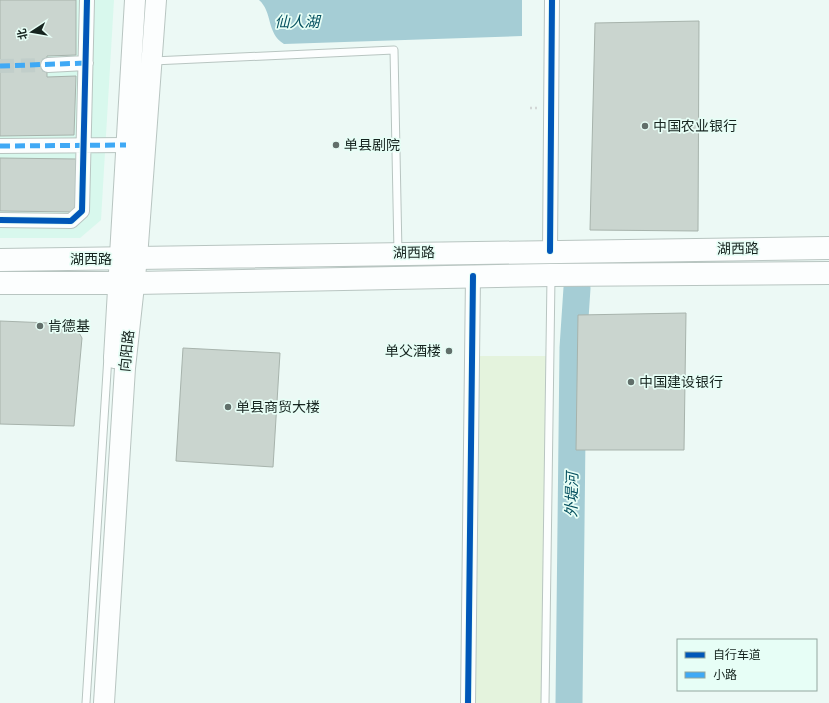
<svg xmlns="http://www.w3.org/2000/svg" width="829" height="703" font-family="Karla,'Noto Sans SC',sans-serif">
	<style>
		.built { fill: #d8f8ed }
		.green { fill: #e4f3dd }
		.water { fill: #a5cdd5 }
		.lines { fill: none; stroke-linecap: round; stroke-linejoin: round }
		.river { stroke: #a5cdd5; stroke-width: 27 }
		.building { fill: #cad5cf; stroke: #a7b3ac }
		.street-tunnel { stroke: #c1ceca; stroke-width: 14; stroke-dasharray: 14 7; stroke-linecap: butt }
		.lane-casing { stroke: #b8c5c1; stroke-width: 9 }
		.street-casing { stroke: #b8c5c1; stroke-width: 16 }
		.secondary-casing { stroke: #b8c5c1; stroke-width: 22 }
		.primary-casing { stroke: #b8c5c1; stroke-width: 24 }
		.path { stroke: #d2d7d6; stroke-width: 2.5; stroke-dasharray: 2 3; stroke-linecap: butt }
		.lane { stroke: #fcfefe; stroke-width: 7 }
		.street { stroke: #fcfefe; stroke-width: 14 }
		.secondary { stroke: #fcfefe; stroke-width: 20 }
		.primary { stroke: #fcfefe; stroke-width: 22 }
		.quiet { stroke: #3fa9f5; stroke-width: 5; stroke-dasharray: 10 5; stroke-linecap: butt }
		.cycleway-casing { stroke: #e7fef6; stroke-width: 8 }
		.cycleway { stroke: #0057b8; stroke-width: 6 }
		.poi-dot { fill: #616f6a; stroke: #e7fef6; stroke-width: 1.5 }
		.labels { text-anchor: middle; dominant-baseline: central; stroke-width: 3.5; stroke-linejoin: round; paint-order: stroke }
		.poi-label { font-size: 14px; fill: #16241f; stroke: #e7fef6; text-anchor: start }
		.street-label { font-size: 14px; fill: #16241f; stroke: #e7fef6 }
		.water-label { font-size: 15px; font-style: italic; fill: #05505f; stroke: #e7fef6 }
	</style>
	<rect width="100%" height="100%" fill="#ecf9f5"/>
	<path class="built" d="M0,0H114L101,220L80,238H0Z"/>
	<path class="green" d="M472,356H550L545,703H468Z"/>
	<path class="water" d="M259,0H522V36L284,44C266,33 273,12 259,0Z"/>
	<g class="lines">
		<path class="river" d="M569,703L573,348L577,288"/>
	</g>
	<path class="building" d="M0,0H76V55L47,56V77L76,76L74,135L0,136Z
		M699,21L698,231L590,230L595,23Z
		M0,158L77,159V212L0,211Z
		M686,313L684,450H576L578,315Z
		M0,321L74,324L82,338L74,426L0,424Z
		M183,348L280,353L273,467L176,461Z"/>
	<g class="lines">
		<path class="street-tunnel" d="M0,66L48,65"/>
		<g class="lane-casing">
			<path id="lane" d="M153,61L394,50L398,253
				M86,703L108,356
				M545,703L551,277"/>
		</g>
		<g class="street-casing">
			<path id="street" d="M48,65L86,63
				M0,146L126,145
				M0,220L71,221L82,211L87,0
				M550,251L552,0
				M468,703L473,276"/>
		</g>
		<g class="secondary-casing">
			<path id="secondary" d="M114,358L135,0
				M104,703L125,368L137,258L156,0"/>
		</g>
		<g class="primary-casing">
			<path id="primary" d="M0,260L829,248
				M0,283H135L551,275L829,273"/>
		</g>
		<path class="path" d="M530,108H539"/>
		<use href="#lane" class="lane"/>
		<use href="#street" class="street"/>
		<use href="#secondary" class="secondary"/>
		<use href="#primary" class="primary"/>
		<path class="quiet" d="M0,66L86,63
			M0,146L126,145"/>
		<g class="cycleway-casing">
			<path id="cycleway" d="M0,220L71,221L82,211L87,0
				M550,251L552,0
				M468,703L473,276"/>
		</g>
		<use href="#cycleway" class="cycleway"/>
	</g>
	<g class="poi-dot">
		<circle cx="645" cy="126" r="4"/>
		<circle cx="336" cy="145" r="4"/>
		<circle cx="40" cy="326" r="4"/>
		<circle cx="449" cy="351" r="4"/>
		<circle cx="631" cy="382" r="4"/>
		<circle cx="228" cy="407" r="4"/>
	</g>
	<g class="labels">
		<g class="poi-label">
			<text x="653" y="126">中国农业银行</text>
			<text x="344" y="145">单县剧院</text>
			<text x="48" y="326">肯德基</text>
			<text x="441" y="351" text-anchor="end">单父酒楼</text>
			<text x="639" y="382">中国建设银行</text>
			<text x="236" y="407">单县商贸大楼</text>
		</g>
		<g class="street-label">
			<text transform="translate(738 249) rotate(-1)">湖西路</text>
			<text transform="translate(414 253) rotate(-1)">湖西路</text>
			<text x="91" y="259">湖西路</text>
			<text transform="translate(127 351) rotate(-84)">向阳路</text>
		</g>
		<g class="water-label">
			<text x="297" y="22">仙人湖</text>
			<text transform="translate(572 495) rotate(-89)">外堤河</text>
		</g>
	</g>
	<rect x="677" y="639" width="140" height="52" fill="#e7fef6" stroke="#93a7a0"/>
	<rect x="685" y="652" width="20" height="6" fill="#0057b8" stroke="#93a7a0"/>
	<text x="713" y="659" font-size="12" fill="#16241f">自行车道</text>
	<rect x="685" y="672" width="20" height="6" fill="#3fa9f5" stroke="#93a7a0"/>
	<text x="713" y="679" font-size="12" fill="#16241f">小路</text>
	<g transform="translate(32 32) rotate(258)" stroke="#e7fef6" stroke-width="3" paint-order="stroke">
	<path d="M0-3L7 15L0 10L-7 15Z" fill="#16241f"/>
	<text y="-6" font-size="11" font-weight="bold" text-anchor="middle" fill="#16241f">北</text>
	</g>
</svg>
